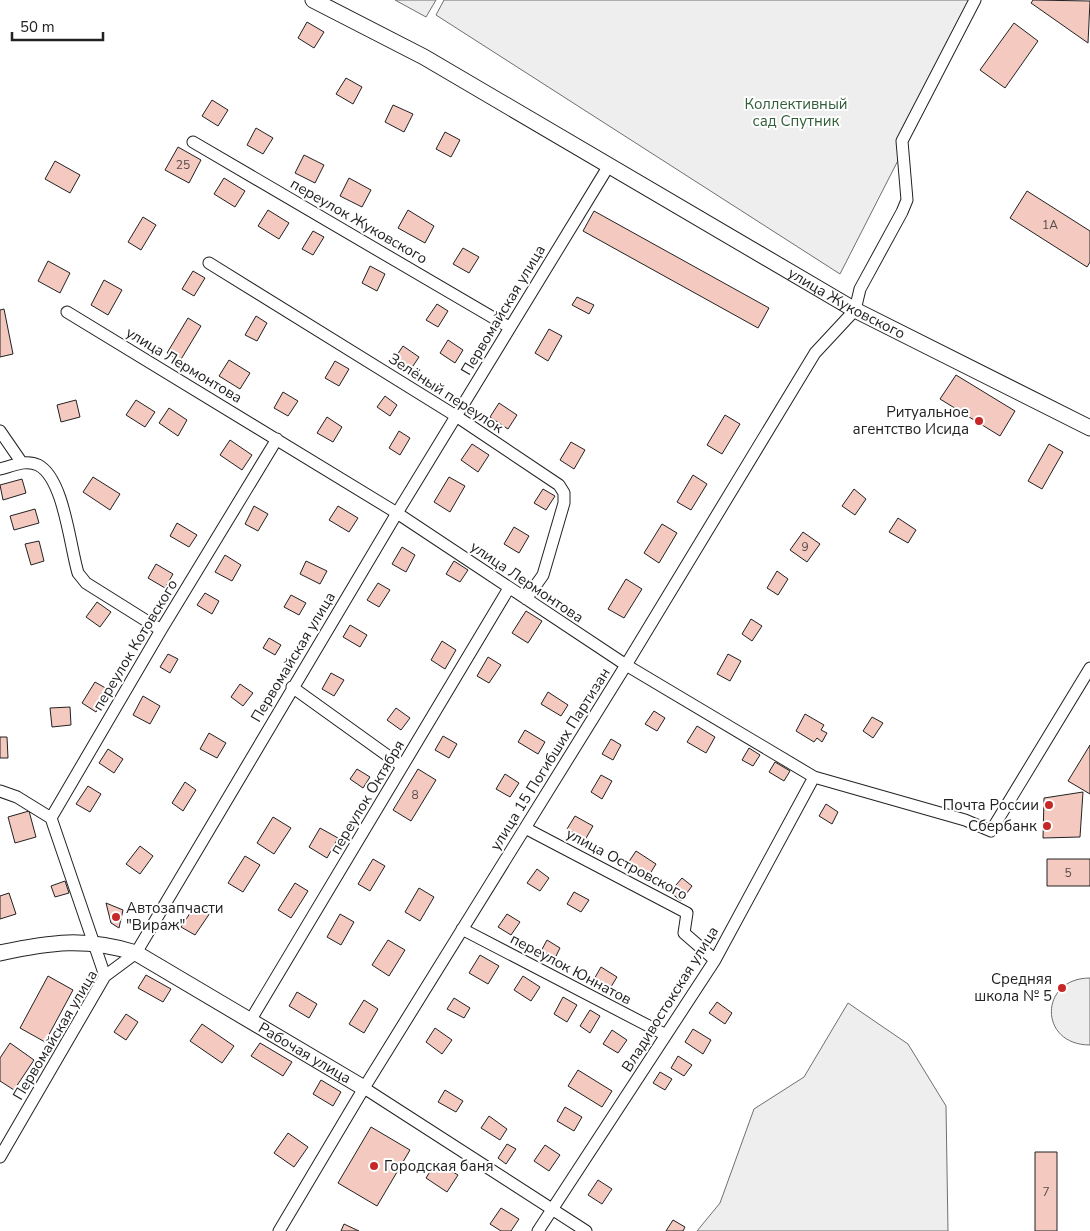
<svg xmlns="http://www.w3.org/2000/svg" width="1090" height="1231" font-family="'Nunito Sans',sans-serif">
	<style>
		.green { fill: #eee; stroke: #6f6f6f }
		.building { fill: #f3c9c0; stroke: #222 }
		.lines { fill: none; stroke-linecap: round; stroke-linejoin: round }
		.street-casing { stroke: #222; stroke-width: 13 }
		.secondary-casing { stroke: #222; stroke-width: 17 }
		.street { stroke: #fff; stroke-width: 11 }
		.secondary { stroke: #fff; stroke-width: 15 }
		.poi-dot { fill: #c62828; stroke: #fff; stroke-width: 2 }
		.labels { text-anchor: middle; dominant-baseline: central; stroke-width: 4; stroke-linejoin: round; paint-order: stroke }
		.number-label { font-size: 12px; fill: #564c4a }
		.park-label { font-size: 15px; fill: #2f5e38; stroke: #fff }
		.street-label { font-size: 15px; fill: #222; stroke: #fff }
		.poi-label { font-size: 15px; fill: #222; stroke: #fff; text-anchor: end }
	</style>
	<rect width="100%" height="100%" fill="#fff"/>
	<path class="green" d="M395,0H436L426,17Z
		M444,0H980L840,274L436,15Z
		M1090,978V1045C1038,1045 1039,978 1090,978Z
		M848,1003L908,1044L946,1106L948,1231H697L720,1203L754,1109L804,1077Z"/>
	<path class="building" d="M1033,0L1090,1L1088,43L1031,3Z
		M307,22L324,32L314,48L298,38Z
		M1014,23L1038,41L1005,88L980,70Z
		M346,78L362,87L353,104L336,94Z
		M212,100L228,110L218,126L202,116Z
		M393,105L413,114L404,132L385,122Z
		M256,128L273,138L263,154L247,145Z
		M445,132L460,140L451,157L436,149Z
		M178,147L201,160L189,183L165,170Z
		M304,155L324,165L315,183L295,173Z
		M55,161L80,175L70,193L45,179Z
		M224,178L245,191L235,207L214,194Z
		M349,178L371,190L362,207L340,196Z
		M1027,191L1090,231V262L1087,267L1010,218Z
		M268,210L289,223L279,239L258,226Z
		M408,210L434,226L425,243L398,228Z
		M594,211L769,308L758,328L583,231Z
		M143,217L156,225L141,250L128,242Z
		M313,231L324,237L313,255L302,249Z
		M463,248L479,257L469,273L453,264Z
		M48,261L70,273L60,293L38,281Z
		M370,266L385,274L377,291L362,283Z
		M193,271L205,278L194,296L182,289Z
		M104,280L122,290L108,315L91,305Z
		M577,297L594,305L589,314L572,305Z
		M437,304L448,311L438,327L426,320Z
		M4,309L13,354L0,357V310Z
		M256,316L267,323L257,341L245,335Z
		M188,318L201,326L180,361L167,353Z
		M549,329L562,336L548,361L535,353Z
		M448,340L463,350L455,363L440,353Z
		M403,346L419,357L411,369L395,358Z
		M229,360L250,373L240,389L219,376Z
		M335,361L349,369L339,386L325,378Z
		M956,375L1015,411L1000,436L940,399Z
		M283,392L298,401L288,416L274,408Z
		M385,396L397,405L390,416L377,407Z
		M76,400L80,417L61,422L57,405Z
		M136,400L155,412L145,427L126,415Z
		M499,403L517,415L508,429L490,417Z
		M169,408L187,420L178,436L159,423Z
		M725,415L740,424L722,454L707,445Z
		M327,417L342,427L333,442L317,433Z
		M399,431L410,438L400,455L389,448Z
		M230,440L252,455L242,470L220,455Z
		M571,442L585,450L574,469L560,460Z
		M472,444L489,455L478,472L461,460Z
		M1049,444L1063,452L1042,489L1028,481Z
		M693,475L707,484L691,510L677,502Z
		M93,477L120,494L110,510L83,492Z
		M449,477L465,486L450,512L434,502Z
		M22,479L26,493L3,500L0,485Z
		M543,489L555,496L546,510L534,503Z
		M854,489L866,499L855,515L842,506Z
		M254,506L268,514L258,531L245,524Z
		M338,506L358,518L349,532L329,520Z
		M35,509L39,523L14,530L10,516Z
		M898,518L916,530L908,543L889,532Z
		M177,523L197,535L189,547L170,536Z
		M662,524L677,533L659,563L644,553Z
		M514,527L529,536L519,553L504,544Z
		M803,532L820,544L807,562L790,550Z
		M39,541L44,561L31,565L25,544Z
		M402,547L415,555L406,572L392,564Z
		M225,555L241,565L232,581L215,572Z
		M306,561L327,571L320,584L300,574Z
		M454,561L468,570L460,582L446,574Z
		M156,564L173,574L165,588L148,578Z
		M777,571L788,579L778,595L767,588Z
		M626,579L642,589L624,618L608,609Z
		M378,583L390,590L379,607L367,600Z
		M205,593L219,601L212,614L197,605Z
		M291,595L306,603L299,615L284,607Z
		M97,602L111,612L100,627L86,617Z
		M526,611L542,621L528,643L512,633Z
		M751,619L762,626L752,641L742,634Z
		M350,625L367,635L360,647L343,637Z
		M269,638L281,645L275,655L263,648Z
		M442,641L456,650L445,669L431,660Z
		M168,654L178,659L170,673L160,667Z
		M728,654L741,661L730,681L717,674Z
		M488,657L501,665L489,683L477,676Z
		M331,673L344,680L334,696L322,689Z
		M95,682L109,690L96,712L82,703Z
		M240,684L253,693L243,706L231,697Z
		M548,692L568,705L561,716L541,704Z
		M143,696L160,706L150,724L133,715Z
		M70,707L71,725L52,727L50,708Z
		M396,708L410,718L401,730L387,720Z
		M654,711L665,718L657,731L645,724Z
		M805,714L824,725L821,730L827,733L822,742L817,738L814,742L796,731Z
		M872,717L883,723L873,738L863,731Z
		M697,726L715,737L706,753L687,742Z
		M525,730L545,742L538,754L518,742Z
		M209,733L226,743L217,758L200,749Z
		M443,736L457,744L449,758L435,750Z
		M0,737H7L8,758H0Z
		M611,739L621,745L613,760L602,754Z
		M1090,745V794L1068,781Z
		M749,748L760,755L753,766L742,760Z
		M108,749L123,759L114,773L99,763Z
		M775,762L790,771L784,781L769,772Z
		M357,769L370,777L363,788L350,779Z
		M418,769L436,780L411,821L393,810Z
		M505,774L519,783L510,797L496,789Z
		M601,775L612,781L602,799L591,792Z
		M185,782L196,790L183,811L172,803Z
		M88,786L101,794L90,812L76,804Z
		M1083,792L1080,837L1043,838L1044,798Z
		M826,804L838,812L832,824L819,816Z
		M29,811L36,837L15,843L8,817Z
		M575,816L593,826L585,840L567,829Z
		M273,817L291,828L274,854L257,843Z
		M320,828L338,838L327,858L309,847Z
		M140,846L153,856L140,874L126,864Z
		M636,851L656,864L648,877L628,863Z
		M245,856L260,865L243,892L228,883Z
		M373,859L385,866L370,891L358,884Z
		M1047,859H1090V886H1047Z
		M537,869L549,878L540,891L527,883Z
		M682,878L692,886L681,901L670,892Z
		M65,881L69,893L55,897L51,886Z
		M295,883L308,891L291,918L278,910Z
		M419,888L434,897L420,921L405,912Z
		M574,892L589,900L581,912L567,904Z
		M9,893L16,914L0,919V896Z
		M106,903L123,910L119,928L111,923Z
		M196,904L210,913L195,935L181,927Z
		M340,914L354,922L341,945L327,937Z
		M507,914L520,922L511,935L498,927Z
		M388,940L405,950L389,976L372,965Z
		M547,940L560,948L555,958L541,951Z
		M480,955L499,966L488,984L469,973Z
		M601,967L617,977L609,990L593,981Z
		M146,975L171,989L163,1002L138,988Z
		M48,976L73,990L45,1042L20,1028Z
		M523,976L540,987L531,1001L514,990Z
		M297,992L317,1004L309,1018L289,1006Z
		M563,997L577,1005L567,1022L554,1014Z
		M454,998L470,1008L464,1018L447,1009Z
		M364,1000L378,1009L364,1033L349,1024Z
		M717,1002L732,1013L725,1024L709,1013Z
		M590,1010L600,1016L590,1033L580,1026Z
		M126,1014L138,1022L126,1040L114,1032Z
		M202,1024L234,1046L222,1063L190,1041Z
		M435,1028L452,1040L442,1054L426,1042Z
		M693,1029L711,1040L703,1054L685,1042Z
		M612,1030L627,1040L618,1053L603,1044Z
		M10,1043L34,1060L14,1090L0,1081V1058Z
		M260,1043L292,1062L283,1076L251,1056Z
		M678,1056L692,1065L684,1076L671,1068Z
		M578,1070L612,1091L602,1107L568,1086Z
		M660,1072L672,1079L665,1090L653,1083Z
		M321,1080L341,1092L333,1106L313,1094Z
		M445,1090L463,1101L456,1112L438,1102Z
		M565,1107L582,1117L574,1131L557,1121Z
		M489,1116L507,1129L500,1140L481,1128Z
		M371,1127L410,1150L377,1206L338,1183Z
		M288,1133L308,1147L294,1167L274,1153Z
		M507,1144L516,1149L506,1164L498,1158Z
		M545,1145L560,1155L549,1171L534,1161Z
		M1035,1152H1057V1231H1035Z
		M436,1162L458,1175L447,1192L426,1178Z
		M598,1180L612,1189L602,1204L588,1195Z
		M501,1208L519,1219L511,1231H501L490,1224Z
		M673,1220L685,1227L683,1231H666Z
		M344,1224L359,1231H341Z"/>
	<g class="lines">
		<g class="street-casing">
			<path id="street" d="M193,142L509,327
				M209,263L456,416L559,485L564,493V503L543,575L526,599
				M67,312L397,513L626,665L814,777L965,820L991,831L1090,668
				M0,431L22,463
				M0,469C12,466 26,459 38,465C64,478 70,547 78,573L86,583L161,630
				M292,687L402,766
				M0,791L17,797L51,818
				M51,818L161,630L277,439
				M51,818L105,976
				M525,828L687,913L684,933L715,960
				M462,929L666,1035
				M250,1021L509,588
				M364,1088L586,1231
				M0,1157L105,976L136,953L397,513L608,167
				M279,1231L364,1088L626,665L815,353L855,310L860,289L902,212L907,200L902,141L975,0
				M538,1231L715,960L814,777"/>
		</g>
		<g class="secondary-casing">
			<g id="secondary">
				<path id="s1" d="M313,0L424,57L855,310L1090,428"/>
				<path id="s2" d="M0,953C51,942 85,937 136,953L364,1088"/>
			</g>
		</g>
		<use href="#street" class="street"/>
		<use href="#secondary" class="secondary"/>
	</g>
	<g class="poi-dot">
		<circle cx="979" cy="421" r="5"/>
		<circle cx="1049" cy="805" r="5"/>
		<circle cx="1047" cy="826" r="5"/>
		<circle cx="116" cy="917" r="5"/>
		<circle cx="1062" cy="988" r="5"/>
		<circle cx="374" cy="1166" r="5"/>
	</g>
	<g class="labels">
		<g class="number-label">
			<text x="183" y="165">25</text>
			<text x="1050" y="225">1А</text>
			<text x="805" y="547">9</text>
			<text x="415" y="795">8</text>
			<text x="1068" y="873">5</text>
			<text x="1046" y="1192">7</text>
		</g>
		<g class="park-label">
			<text x="796" y="104">Коллективный<tspan x="796" dy="17">сад Спутник</tspan></text>
		</g>
		<g class="street-label">
			<text transform="translate(359 221) rotate(30)">переулок Жуковского</text>
			<text stroke="none"><textPath href="#s1" startOffset="614">улица Жуковского</textPath></text>
			<text transform="translate(503 310) rotate(-59)">Первомайская улица</text>
			<text transform="translate(184 365) rotate(31)">улица Лермонтова</text>
			<text transform="translate(446 393) rotate(33)">Зелёный переулок</text>
			<text transform="translate(527 582) rotate(34)">улица Лермонтова</text>
			<text transform="translate(135 645) rotate(-59)">переулок Котовского</text>
			<text transform="translate(293 657) rotate(-59)">Первомайская улица</text>
			<text transform="translate(550 759) rotate(-58)">улица 15 Погибших Партизан</text>
			<text transform="translate(367 797) rotate(-59)">переулок Октября</text>
			<text transform="translate(627 864) rotate(28)">улица Островского</text>
			<text transform="translate(571 969) rotate(28)">переулок Юннатов</text>
			<text transform="translate(670 999) rotate(-58)">Владивостокская улица</text>
			<text transform="translate(55 1035) rotate(-59)">Первомайская улица</text>
			<text stroke="none"><textPath href="#s2" startOffset="334">Рабочая улица</textPath></text>
		</g>
		<g class="poi-label">
			<text x="969" y="412">Ритуальное<tspan x="969" dy="17">агентство Исида</tspan></text>
			<text x="1039" y="805">Почта России</text>
			<text x="1037" y="826">Сбербанк</text>
			<text x="126" y="908" text-anchor="start">Автозапчасти<tspan x="126" dy="17">"Вираж"</tspan></text>
			<text x="1052" y="979">Средняя<tspan x="1052" dy="17">школа № 5</tspan></text>
			<text x="384" y="1166" text-anchor="start">Городская баня</text>
		</g>
	</g>
	<path d="M12 32v8h91v-8" fill="none" stroke="#222222" stroke-width="2.5"/>
	<text x="20" y="32" font-size="15" fill="#222222" stroke="#ffffff" stroke-width="4" paint-order="stroke">50 m</text>
</svg>
